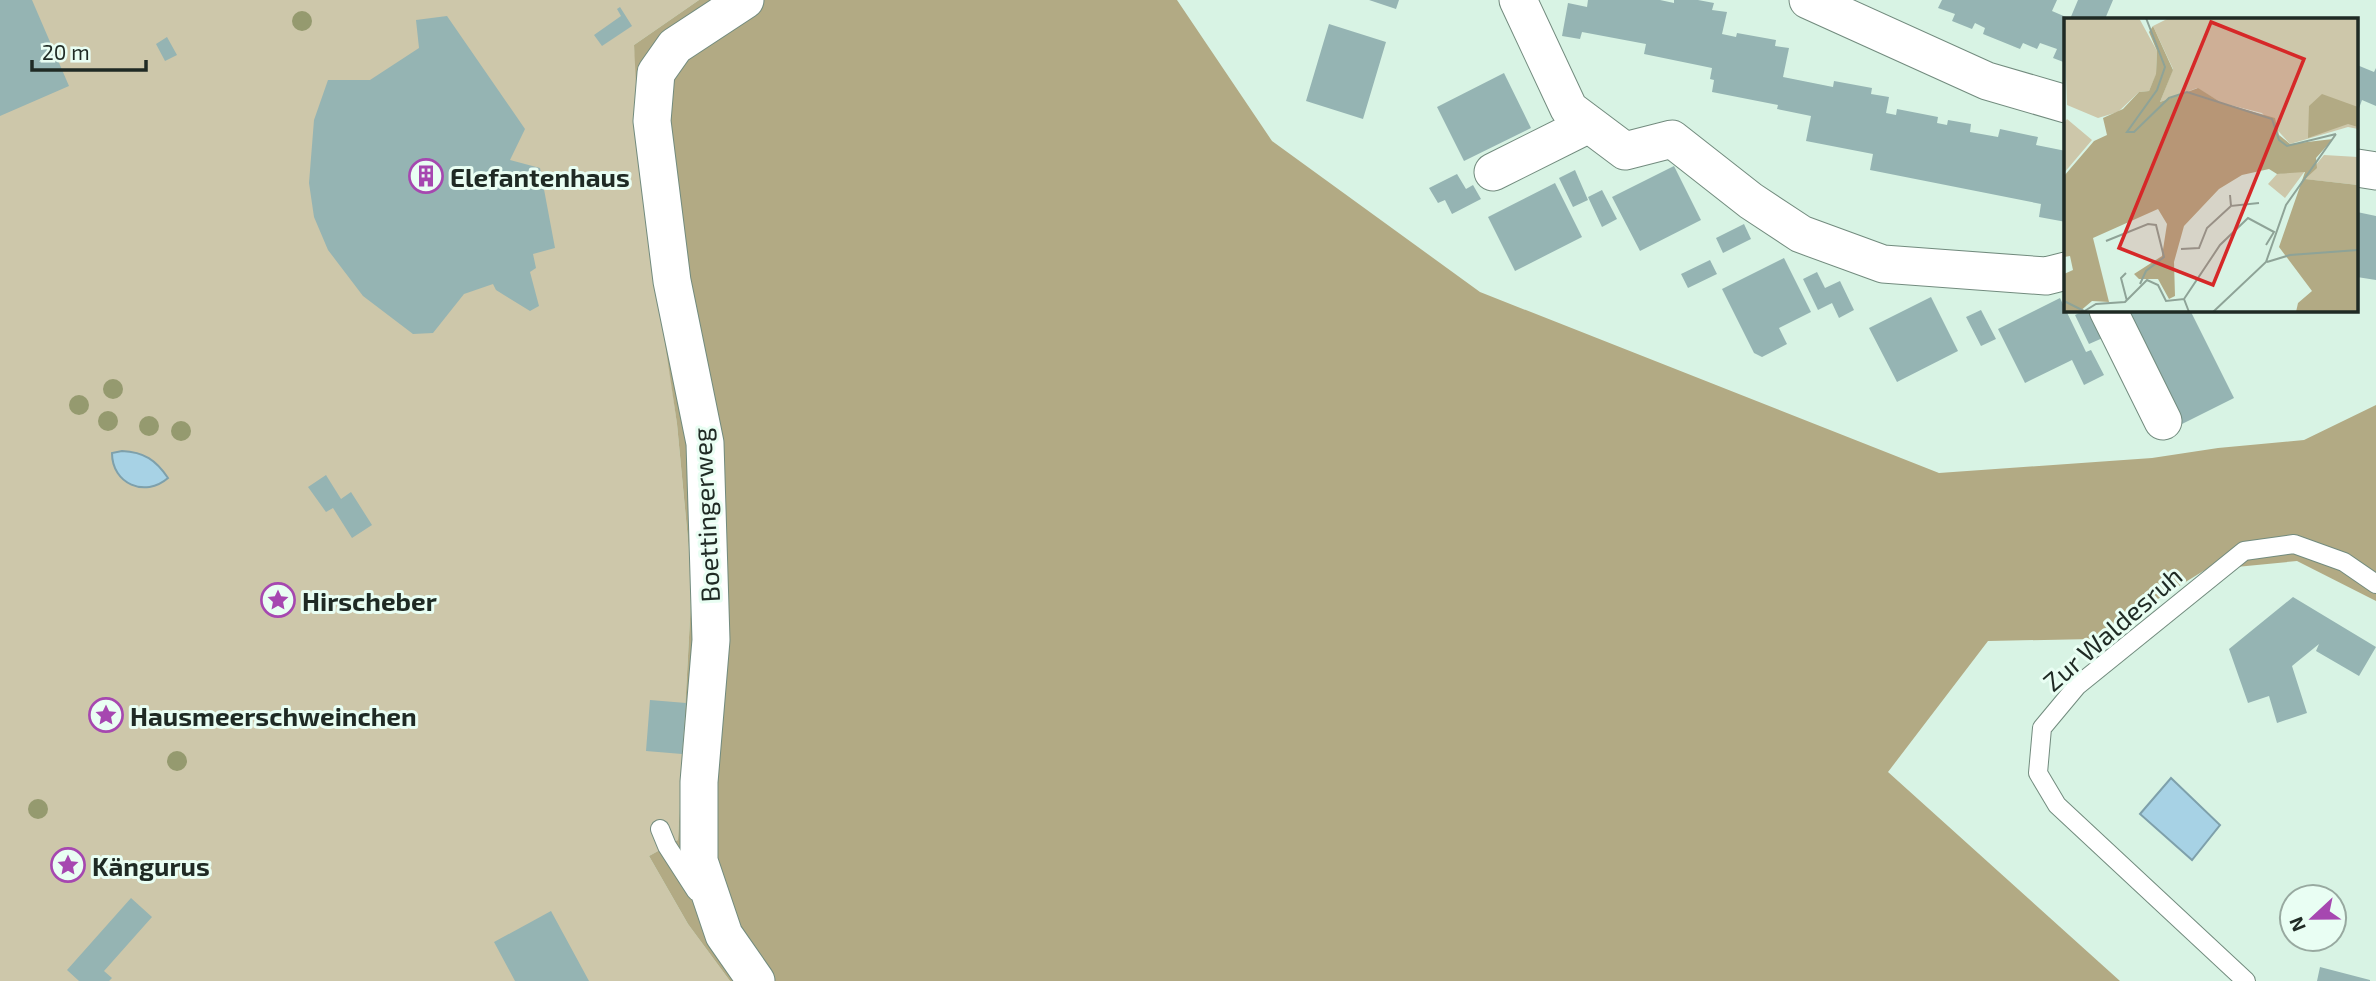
<svg xmlns="http://www.w3.org/2000/svg" width="2376" height="981" font-family="'Exo 2',sans-serif">
	<style>
		.green { fill: #cdc7aa }
		.forest { fill: #b2aa84 }
		.water { fill: #a7d2e5; stroke: #7ea0ab; stroke-width: 2 }
		.building { fill: #95b4b3 }
		.lines { fill: none; stroke-linecap: round; stroke-linejoin: round }
		.service-casing { stroke: #728b7e; stroke-width: 20 }
		.minor-casing { stroke: #728b7e; stroke-width: 39 }
		.service { stroke: #fff; stroke-width: 18 }
		.minor { stroke: #fff; stroke-width: 37 }
		.tree { fill: #959a6f }
		.labels { text-anchor: middle; dominant-baseline: central; stroke-width: 6; stroke-linejoin: round; paint-order: stroke }
		.poi-label { font-size: 26px; font-weight: bold; fill: #1f2a24; stroke: #e9fef3; text-anchor: start }
		.street-label { font-size: 26px; fill: #1f2a24; stroke: #e9fef3 }
		.inset-road { fill: none; stroke: #8ea397; stroke-width: 2 }
		.view { fill: #d62828; fill-opacity: 0.15; stroke: #d62828; stroke-width: 3.5 }
		.inset-edge { fill: none; stroke: #1f2a24; stroke-width: 3.5 }
	</style>
	<rect width="100%" height="100%" fill="#d8f3e4"/>
	<path class="green" d="M0,0H699L634,45L657,280L677,424L692,582L678,840L649,856L688,924L730,981H0Z"/>
	<path class="forest" d="M699,0H1177L1272,141L1480,292L1939,473L2152,458L2218,448L2304,440L2376,405V601L2297,561L2205,570L2093,639L1988,641L1888,772L2120,981H730L688,924L649,856L678,840L692,582L677,424L641,180L634,45Z"/>
	<path class="water" d="M122,451C144,452 156,460 168,478C145,498 112,484 112,453Z
		M2171,778L2220,825L2192,860L2140,814Z"/>
	<path class="building" d="M0,0H32L69,86L0,116Z
		M1369,0H1399L1396,9Z
		M1588,0H1660L1674,3V0H1698L1714,3L1712,10L1727,12L1722,34L1736,37L1737,33L1776,40L1775,46L1789,48L1783,77L1833,87L1834,81L1872,88L1871,94L1889,97L1886,113L1896,115L1897,109L1938,117L1937,123L1947,125L1948,120L1971,124L1970,132L1998,137L2000,129L2038,137L2036,145L2066,151V222L2039,217L2041,204L1870,170L1873,154L1806,141L1811,116L1777,109L1778,105L1712,92L1714,80L1710,79L1712,68L1644,54L1646,44L1582,32L1580,39L1562,36L1568,3L1587,7Z
		M1942,0H2057L2052,11L2066,17V63L2053,58L2057,49L2040,43L2037,49L2023,43L2020,49L1983,34L1985,28L1975,23L1972,29L1952,21L1955,14L1938,8Z
		M2078,0H2113L2105,19H2070Z
		M620,7L632,26L602,46L594,35L621,16L617,9Z
		M447,16L525,129L510,160L540,168L555,248L533,254L536,268L530,272L539,306L530,311L496,290L493,284L464,294L433,333L413,334L363,296L328,250L314,217L309,183L314,120L328,80H370L419,48L416,20Z
		M1329,24L1386,42L1363,119L1306,101Z
		M167,37L177,55L165,61L156,44Z
		M2357,65L2374,72L2376,68V106L2362,100L2357,114Z
		M1504,73L1531,128L1464,161L1437,107Z
		M1674,166L1701,220L1640,251L1612,197Z
		M1575,170L1588,200L1573,207L1559,178Z
		M1457,174L1466,189L1473,185L1481,199L1452,214L1445,200L1438,203L1429,188Z
		M1555,183L1582,237L1515,271L1488,217Z
		M1602,190L1617,219L1602,227L1588,197Z
		M2357,212L2376,216V280L2357,277Z
		M1744,224L1751,239L1723,253L1716,238Z
		M1784,258L1811,312L1779,328L1787,344L1762,357L1754,353L1722,289Z
		M1710,260L1717,274L1688,288L1681,274Z
		M1817,272L1825,288L1840,281L1854,310L1839,318L1832,303L1818,310L1803,279Z
		M1931,297L1958,351L1897,382L1869,328Z
		M2060,298L2086,352L2091,350L2104,375L2084,385L2072,360L2025,383L1998,329Z
		M1981,310L1996,339L1981,346L1966,317Z
		M2085,310H2091L2105,337L2089,344L2075,315Z
		M2123,310H2190L2234,398L2180,425Z
		M326,475L341,499L351,492L372,525L352,538L333,508L326,512L308,487Z
		M2293,597L2376,647L2359,676L2316,651L2319,644L2292,666L2307,713L2277,723L2269,696L2248,703L2229,649Z
		M650,700L686,703L682,754L646,751Z
		M131,898L152,917L104,971L112,978L109,981H79L67,970Z
		M551,911L589,981H515L494,942Z
		M2320,967L2370,980V981H2317Z"/>
	<g class="lines">
		<g class="service-casing">
			<path id="service" d="M660,829L667,846L696,891
				M2246,981L2057,805L2038,773L2042,728L2077,686L2244,551L2294,544L2344,562L2376,584"/>
		</g>
		<g class="minor-casing">
			<path id="minor" d="M745,0L675,46L656,73L652,121L672,281L705,443L711,640L699,782V861L724,935L756,981
				M1808,0L1987,81L2066,104
				M1589,124L1625,151L1672,139L1751,201L1801,234L1883,264L2046,276L2066,271
				M2357,168L2376,171
				M1493,172L1589,124L1569,109L1518,0
				M2108,310L2163,421"/>
		</g>
		<use href="#service" class="service"/>
		<use href="#minor" class="minor"/>
	</g>
	<g class="tree">
		<circle cx="302" cy="21" r="10"/>
		<circle cx="113" cy="389" r="10"/>
		<circle cx="79" cy="405" r="10"/>
		<circle cx="108" cy="421" r="10"/>
		<circle cx="149" cy="426" r="10"/>
		<circle cx="181" cy="431" r="10"/>
		<circle cx="177" cy="761" r="10"/>
		<circle cx="38" cy="809" r="10"/>
	</g>
	<defs>
		<g id="building-ring" transform="scale(1.75)"><circle r="9.5" fill="#e9fef3" stroke="#a647b0" stroke-width="1.5"/><path d="M-4-6H4V6H1V3H-1V6H-4ZM-2.5-4.3h1.7v1.8h-1.7ZM.8-4.3h1.7v1.8H.8ZM-2.5-1h1.7V.8h-1.7ZM.8-1h1.7V.8H.8Z" fill="#a647b0"/></g>
		<g id="sight-ring" transform="scale(1.75)"><circle r="9.5" fill="#e9fef3" stroke="#a647b0" stroke-width="1.5"/><path d="M0-6L1.8-2.2L6-1.7L2.9 1.2L3.7 5.4L0 3.3L-3.7 5.4L-2.9 1.2L-6-1.7L-1.8-2.2Z" fill="#a647b0"/></g>
	</defs>
	<g fill-rule="evenodd">
		<use href="#building-ring" x="426" y="176"/>
		<use href="#sight-ring" x="278" y="600"/>
		<use href="#sight-ring" x="106" y="715"/>
		<use href="#sight-ring" x="68" y="865"/>
	</g>
	<g class="labels">
		<g class="poi-label">
			<text x="450" y="176">Elefantenhaus</text>
			<text x="302" y="600">Hirscheber</text>
			<text x="130" y="715">Hausmeerschweinchen</text>
			<text x="92" y="865">Kängurus</text>
		</g>
		<g class="street-label">
			<text transform="translate(705 515) rotate(-93)">Boettingerweg</text>
			<text transform="translate(2112 628) rotate(-41)">Zur Waldesruh</text>
		</g>
	</g>
	<g transform="translate(2064 18)">
		<rect width="294" height="294" fill="#d8f3e4"/>
		<path d="M0,0H75L93,33L92,57L85,73L75,74L54,94L34,100L3,87ZM105,0H294V111L284,109L226,126L198,95L158,85L133,70L96,84L109,51L89,8ZM3,101L28,122L0,155V105ZM260,137L294,139V167L240,161ZM237,152L241,153L221,180L204,166L213,156Z" fill="#cdc7aa"/>
		<path d="M89,8L109,52L96,84L134,70L158,85L211,100L215,117L226,126L269,121L252,140L253,150L241,161L294,167V294H232L234,285L248,273L215,229L241,154L213,156L205,151L178,157L155,171L120,208L110,244L111,278L105,281L94,261H75L70,256L98,238L103,206L94,191L29,220L45,284L28,283L15,294H0V256L9,252L6,238L0,239V158L30,123L43,117L39,100L59,91L75,74L85,73L92,56L93,33L85,14ZM258,76L294,89V109L284,106L244,120L245,88Z" fill="#b2aa84"/>
		<path class="inset-road" d="M82,0L101,49L93,72L63,114H70L105,80L123,74L208,101L215,122L223,128L272,116M166,177L167,188L195,185M42,223L84,206L92,207L100,239L82,253L76,266M117,231L135,230L143,210L167,188M203,244L226,237L294,232M62,255L57,260L63,283M120,281L156,227L184,200L210,214L202,227M0,283L20,293M19,294L32,286L61,284L83,262L94,267L102,283L120,281L125,294M149,294L202,244L222,187L272,116"/>
		<path class="view" d="M147,4L240,41L149,267L55,230Z"/>
		<rect width="294" height="294" class="inset-edge"/>
	</g>
	<g transform="translate(2313 918) rotate(248)"><circle r="33" fill="#e9fef3" stroke="#98a9a0" stroke-width="2"/>
	<path d="M0-5L12 26L0 18L-12 26Z" fill="#a647b0"/>
	<text y="-10" font-size="19" font-weight="bold" text-anchor="middle" fill="#1f2a24">N</text>
	</g>
	<path d="M32 60v10h114v-10" fill="none" stroke="#1f2a24" stroke-width="3.5"/>
	<text x="42" y="60" font-size="21" fill="#1f2a24" stroke="#e9fef3" stroke-width="5" paint-order="stroke">20 m</text>
</svg>
